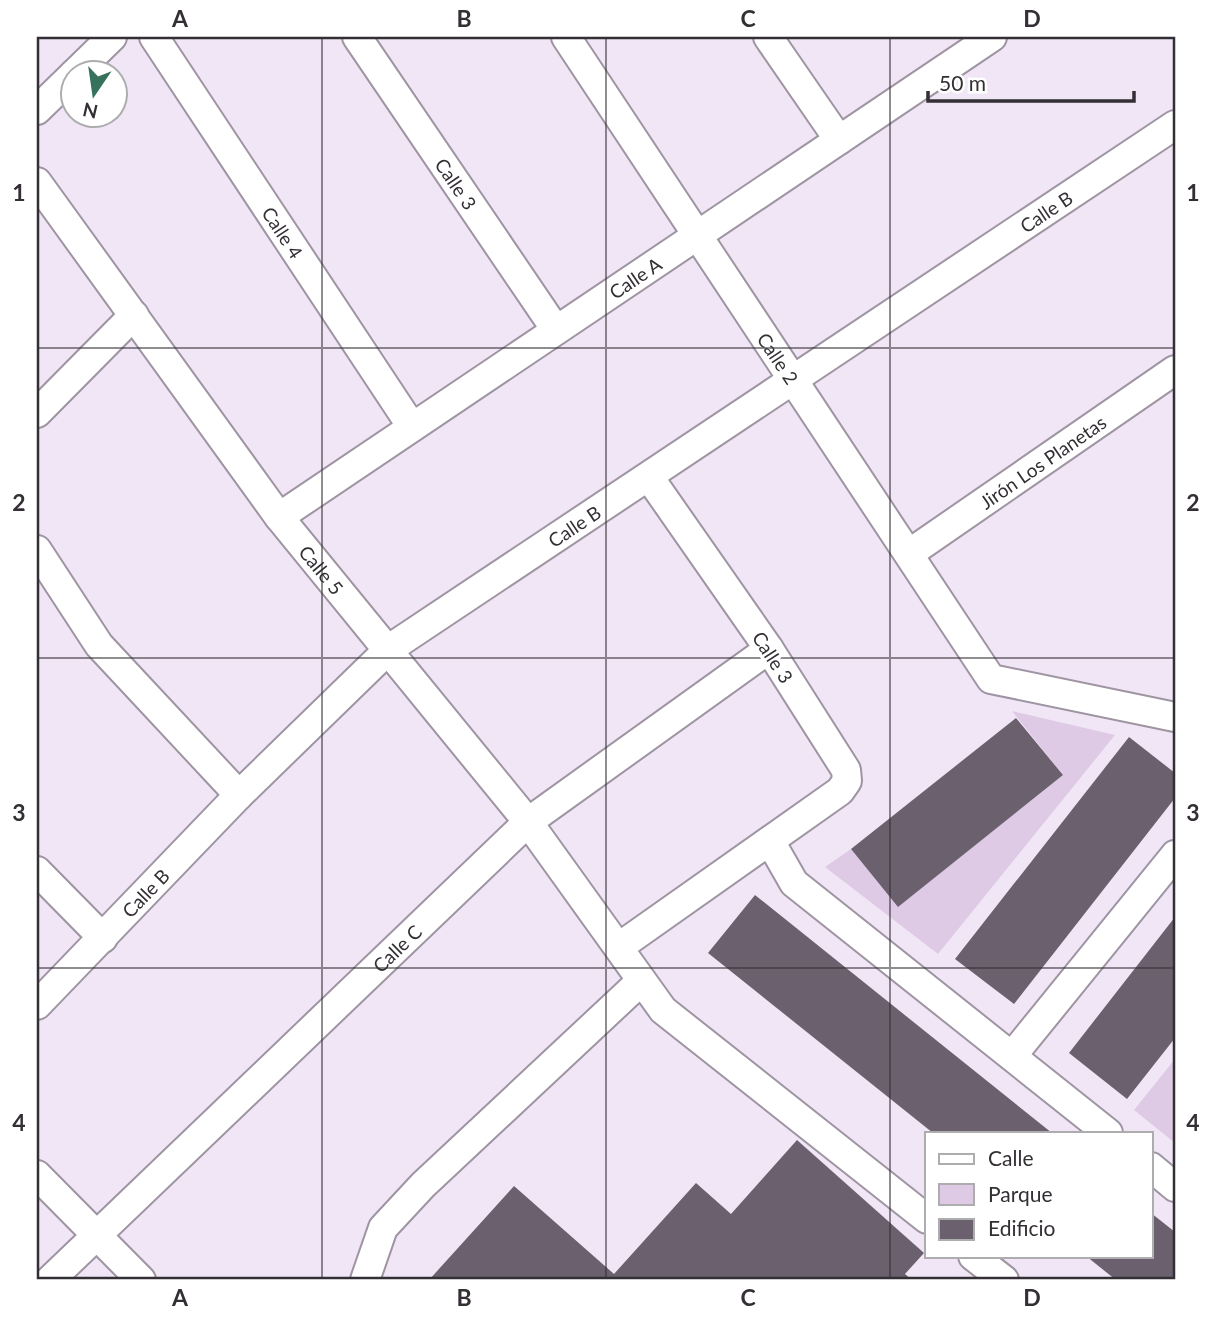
<svg xmlns="http://www.w3.org/2000/svg" width="1212" height="1317" font-family="Lato,sans-serif">
	<style>
		.green { fill: #dfcae6 }
		.building { fill: #6b616e }
		.lines { fill: none; stroke-linecap: round; stroke-linejoin: round }
		.minor-casing { stroke: #9e94a2; stroke-width: 32 }
		.minor { stroke: #fff; stroke-width: 28 }
		.grid { fill: none; stroke: #332f34; stroke-width: 2; stroke-opacity: 0.55 }
		.labels { text-anchor: middle; dominant-baseline: central; stroke-width: 7; stroke-linejoin: round; paint-order: stroke }
		.street-label { font-size: 19px; fill: #332f34; stroke: #fff }
		.neatline { fill: none; stroke: #332f34; stroke-width: 2.5 }
		.grid-label { font-size: 23px; text-anchor: middle; font-weight: bold; fill: #332f34 }
	</style>
	<rect width="100%" height="100%" fill="#f1e6f5"/>
	<path class="green" d="M1012,711L1115,735L938,954L825,867L851,849L898,906L1063,775Z
		M1175,1059V1143L1134,1110Z"/>
	<path class="building" d="M1016,718L1063,775L898,907L851,849Z
		M1129,737L1175,773V798L1014,1004L955,959Z
		M755,895L1052,1133H933L708,953Z
		M1175,917V1038L1127,1099L1069,1053Z
		M797,1140L924,1253L905,1274L912,1280H429L514,1186L614,1274L696,1183L731,1214Z
		M1151,1213L1175,1232V1280H1116L1086,1256H1151Z"/>
	<g class="lines">
		<g class="minor-casing">
			<g id="minor">
				<path id="s1" d="M154,37L412,427"/>
				<path id="s2" d="M357,37L556,330"/>
				<path id="s3" d="M566,37L991,679L1175,717"/>
				<path d="M768,37L839,140"/>
				<path d="M74,74L112,37"/>
				<path d="M37,110L74,74"/>
				<path id="s4" d="M37,182L279,517L528,822L663,1010L927,1219"/>
				<path d="M37,413L134,315"/>
				<path id="s5" d="M279,517L992,37"/>
				<path d="M37,550L99,645L239,795"/>
				<path id="s6" d="M910,553L1175,370"/>
				<path d="M770,841L794,883L1108,1133"/>
				<path d="M37,871L103,938"/>
				<path d="M619,947L840,791L847,781L846,770L769,649L649,477"/>
				<path id="s7" d="M37,1005L239,795L389,649L1175,125"/>
				<path d="M1012,1056L1175,855"/>
				<path d="M1151,1167L1175,1187"/>
				<path d="M37,1175L141,1280"/>
				<path d="M973,1256L1004,1280"/>
				<path id="s8" d="M50,1280L528,822L769,649"/>
				<path d="M365,1280L383,1228L423,1185L640,982"/>
			</g>
		</g>
		<use href="#minor" class="minor"/>
	</g>
	<path class="grid" d="M322,37V1280M606,37V1280M890,37V1280M37,348H1175M37,658H1175M37,968H1175"/>
	<g class="labels">
		<g class="street-label">
			<text stroke="none"><textPath href="#s2" startOffset="177">Calle 3</textPath></text>
			<text stroke="none"><textPath href="#s7" startOffset="1290">Calle B</textPath></text>
			<text stroke="none"><textPath href="#s1" startOffset="234">Calle 4</textPath></text>
			<text stroke="none"><textPath href="#s5" startOffset="429">Calle A</textPath></text>
			<text stroke="none"><textPath href="#s3" startOffset="385">Calle 2</textPath></text>
			<text stroke="none"><textPath href="#s6" startOffset="161">Jirón Los Planetas</textPath></text>
			<text stroke="none"><textPath href="#s7" startOffset="723">Calle B</textPath></text>
			<text stroke="none"><textPath href="#s4" startOffset="481">Calle 5</textPath></text>
			<text transform="translate(773 657) rotate(57)">Calle 3</text>
			<text stroke="none"><textPath href="#s7" startOffset="156">Calle B</textPath></text>
			<text stroke="none"><textPath href="#s8" startOffset="480">Calle C</textPath></text>
		</g>
	</g>
	<rect width="1212" height="1317" fill="none" stroke="#ffffff" stroke-width="77"/>
	<rect x="925" y="1132" width="228" height="126" fill="#ffffff" stroke="#adacae" stroke-width="2"/>
	<rect x="939" y="1154" width="35" height="10" fill="#ffffff" stroke="#adacae" stroke-width="2"/>
	<text x="988" y="1166" font-size="21" fill="#332f34">Calle</text>
	<rect x="939" y="1184" width="35" height="21" fill="#dfcae6" stroke="#adacae" stroke-width="2"/>
	<text x="988" y="1202" font-size="21" fill="#332f34">Parque</text>
	<rect x="939" y="1219" width="35" height="21" fill="#6b616e" stroke="#adacae" stroke-width="2"/>
	<text x="988" y="1236" font-size="21" fill="#332f34">Edificio</text>
	<g transform="translate(94 94) rotate(193)"><circle r="33" fill="#ffffff" stroke="#adacae" stroke-width="2"/>
	<path d="M0-5L12 26L0 18L-12 26Z" fill="#37725d"/>
	<text y="-10" font-size="19" font-weight="bold" text-anchor="middle" fill="#332f34">N</text>
	</g>
	<path d="M928 91v10h206v-10" fill="none" stroke="#332f34" stroke-width="3.5"/>
	<text x="939" y="91" font-size="21" fill="#332f34" stroke="#ffffff" stroke-width="5" paint-order="stroke">50 m</text>
	<rect x="38" y="38" width="1136" height="1240" class="neatline"/>
	<g class="grid-label">
		<text x="180" y="27">A</text>
		<text x="464" y="27">B</text>
		<text x="748" y="27">C</text>
		<text x="1032" y="27">D</text>
		<text x="19" y="201">1</text>
		<text x="1193" y="201">1</text>
		<text x="19" y="511">2</text>
		<text x="1193" y="511">2</text>
		<text x="19" y="821">3</text>
		<text x="1193" y="821">3</text>
		<text x="19" y="1131">4</text>
		<text x="1193" y="1131">4</text>
		<text x="180" y="1306">A</text>
		<text x="464" y="1306">B</text>
		<text x="748" y="1306">C</text>
		<text x="1032" y="1306">D</text>
	</g>
</svg>
